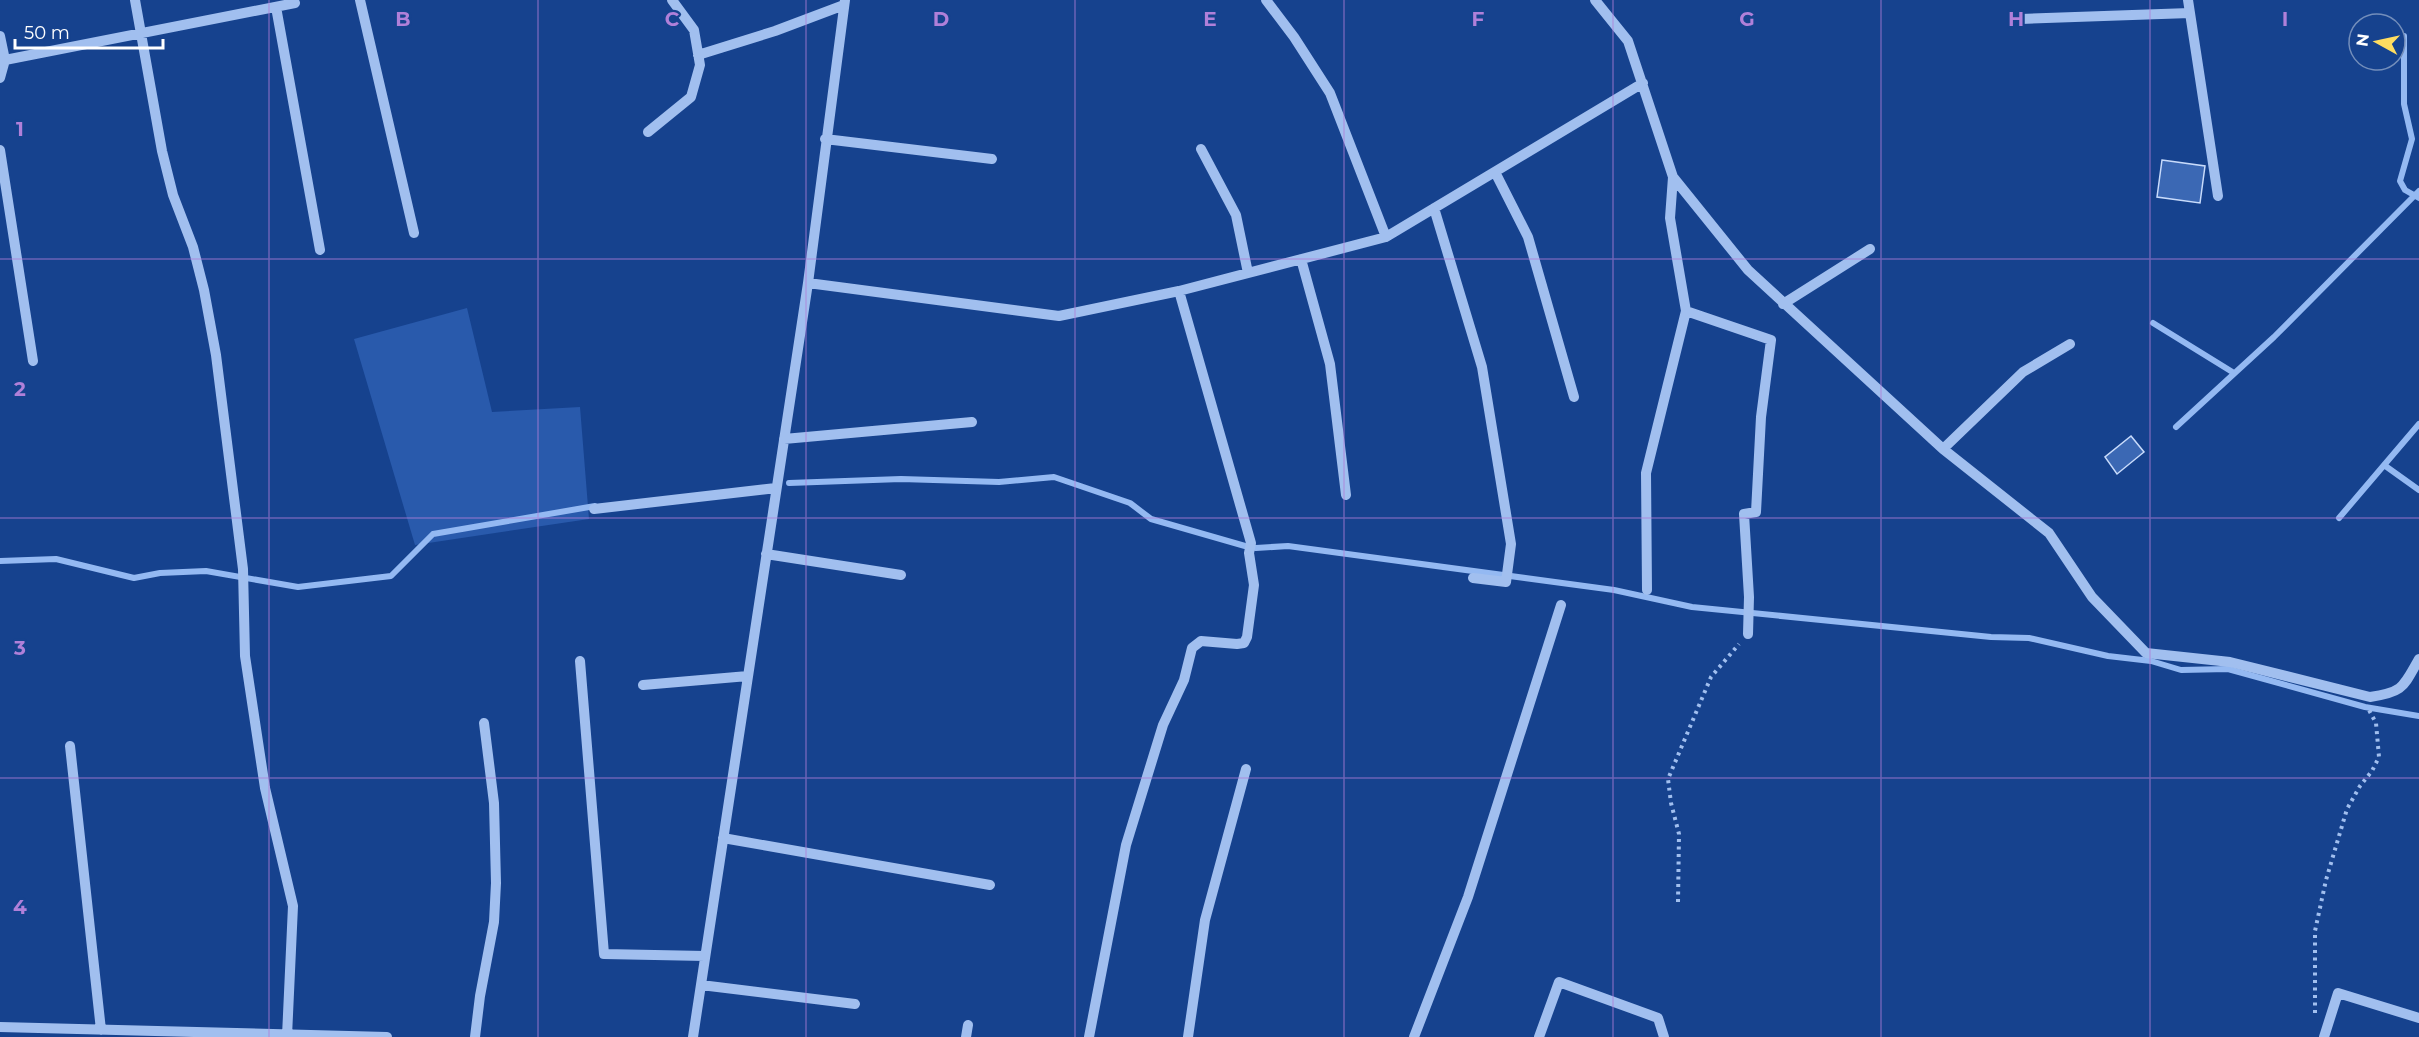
<svg xmlns="http://www.w3.org/2000/svg" width="2419" height="1037" font-family="Montserrat,sans-serif">
	<style>
		.green { fill: #295aac }
		.lines { fill: none; stroke-linecap: round; stroke-linejoin: round }
		.stream { stroke: #94b9f2; stroke-width: 6 }
		.building { fill: #3b68b4; stroke: #c8dbfb; stroke-width: 1.5 }
		.path { stroke: #a1bfef; stroke-width: 4; stroke-dasharray: 3 4.5; stroke-linecap: butt }
		.minor { stroke: #a1bfef; stroke-width: 10 }
		.grid { fill: none; stroke: #b080d9; stroke-width: 1.5; stroke-opacity: 0.55 }
		.grid-label { font-size: 20px; text-anchor: middle; font-weight: bold; fill: #b080d9; stroke: #16428e; stroke-width: 4.5; stroke-linejoin: round; paint-order: stroke }
	</style>
	<rect width="100%" height="100%" fill="#16428e"/>
	<path class="green" d="M467,308L492,412L580,407L589,519L415,545L354,339Z"/>
	<g class="lines">
		<path class="stream" d="M2404,36V104L2412,139L2400,181L2405,190L2419,198
			M2153,323L2234,373
			M2176,427L2274,337L2419,191
			M2384,465L2419,490
			M789,483L901,479L999,482L1054,477L1130,503L1151,519L1245,546L1256,548L1288,546L1614,590L1692,607L1991,637L2029,638L2108,656L2151,661L2181,670L2228,669L2365,707L2419,716
			M2339,518L2419,424
			M0,561L56,559L134,578L160,573L206,571L298,587L391,576L433,534L595,506"/>
	</g>
	<path class="building" d="M2162,160L2205,166L2200,203L2157,197Z
		M2131,436L2144,452L2117,474L2105,457Z"/>
	<g class="lines">
		<path class="path" d="M1678,902L1679,834L1671,803L1668,779L1711,677L1739,644
			M2315,1013V931L2326,880L2347,809L2360,786L2372,771L2379,757L2376,723L2369,710"/>
		<path class="minor" d="M135,0L162,151L173,195L193,247L204,290L216,355L243,569L245,656L265,788L293,906L287,1036
			M360,0L414,233
			M1266,0L1294,37L1330,93L1386,237
			M1595,0L1628,41L1673,177L1748,270L1943,449L2049,533L2092,597L2146,653L2230,662L2370,697C2404,692 2403,687 2419,659
			M2188,0L2218,196
			M276,7L320,250
			M2021,19L2190,13
			M0,36L5,60L0,78
			M698,55L775,31L844,5
			M5,60L295,3
			M648,132L691,97L700,65L694,30L672,0
			M825,139L992,159
			M1201,149L1236,215L1248,273
			M0,150L33,361
			M1495,172L1528,237L1574,397
			M1434,208L1482,367L1511,544L1506,582L1473,578
			M1301,259L1330,364L1346,495
			M808,283L1059,316L1179,291L1386,237L1643,83
			M1783,304L1870,249
			M1686,311L1771,340L1761,417L1756,512L1744,514L1749,597L1748,634
			M784,439L972,422
			M1943,449L2023,372L2070,344
			M594,509L776,488
			M766,554L901,575
			M1647,590L1646,473L1686,311L1670,218L1673,177
			M580,661L604,954L705,956
			M643,685L748,676
			M70,746L101,1030
			M723,838L990,885
			M701,985L855,1004
			M0,1027L387,1037
			M475,1037L480,996L494,922L496,883L494,803L484,723
			M693,1037L808,283L845,0
			M966,1037L968,1025
			M1089,1037L1126,845L1163,725L1184,680L1192,648L1201,641L1237,644L1244,643L1247,637L1254,585L1249,553L1251,543L1179,291
			M1188,1037L1205,920L1246,769
			M1414,1037L1468,897L1561,605
			M1539,1037L1559,982L1658,1018L1664,1037
			M2324,1037L2338,993L2419,1018"/>
	</g>
	<path class="grid" d="M269,0V1037M538,0V1037M806,0V1037M1075,0V1037M1344,0V1037M1613,0V1037M1881,0V1037M2150,0V1037M0,259H2419M0,518H2419M0,778H2419"/>
	<g class="grid-label">
		<text x="403" y="26">B</text>
		<text x="672" y="26">C</text>
		<text x="941" y="26">D</text>
		<text x="1210" y="26">E</text>
		<text x="1478" y="26">F</text>
		<text x="1747" y="26">G</text>
		<text x="2016" y="26">H</text>
		<text x="2285" y="26">I</text>
		<text x="20" y="136">1</text>
		<text x="20" y="396">2</text>
		<text x="20" y="655">3</text>
		<text x="20" y="914">4</text>
	</g>
	<g transform="translate(2377 42) rotate(278)"><circle r="28" fill="#16428e" stroke="#738ebb" stroke-width="1.5"/>
	<path d="M0-4.5L10 22L0 15L-10 22Z" fill="#ffdd60"/>
	<text y="-9" font-size="16" font-weight="bold" text-anchor="middle" fill="#ffffff">N</text>
	</g>
	<path d="M15 39v9h148v-9" fill="none" stroke="#ffffff" stroke-width="3"/>
	<text x="24" y="39" font-size="18" fill="#ffffff" stroke="#16428e" stroke-width="4.5" paint-order="stroke">50 m</text>
</svg>
